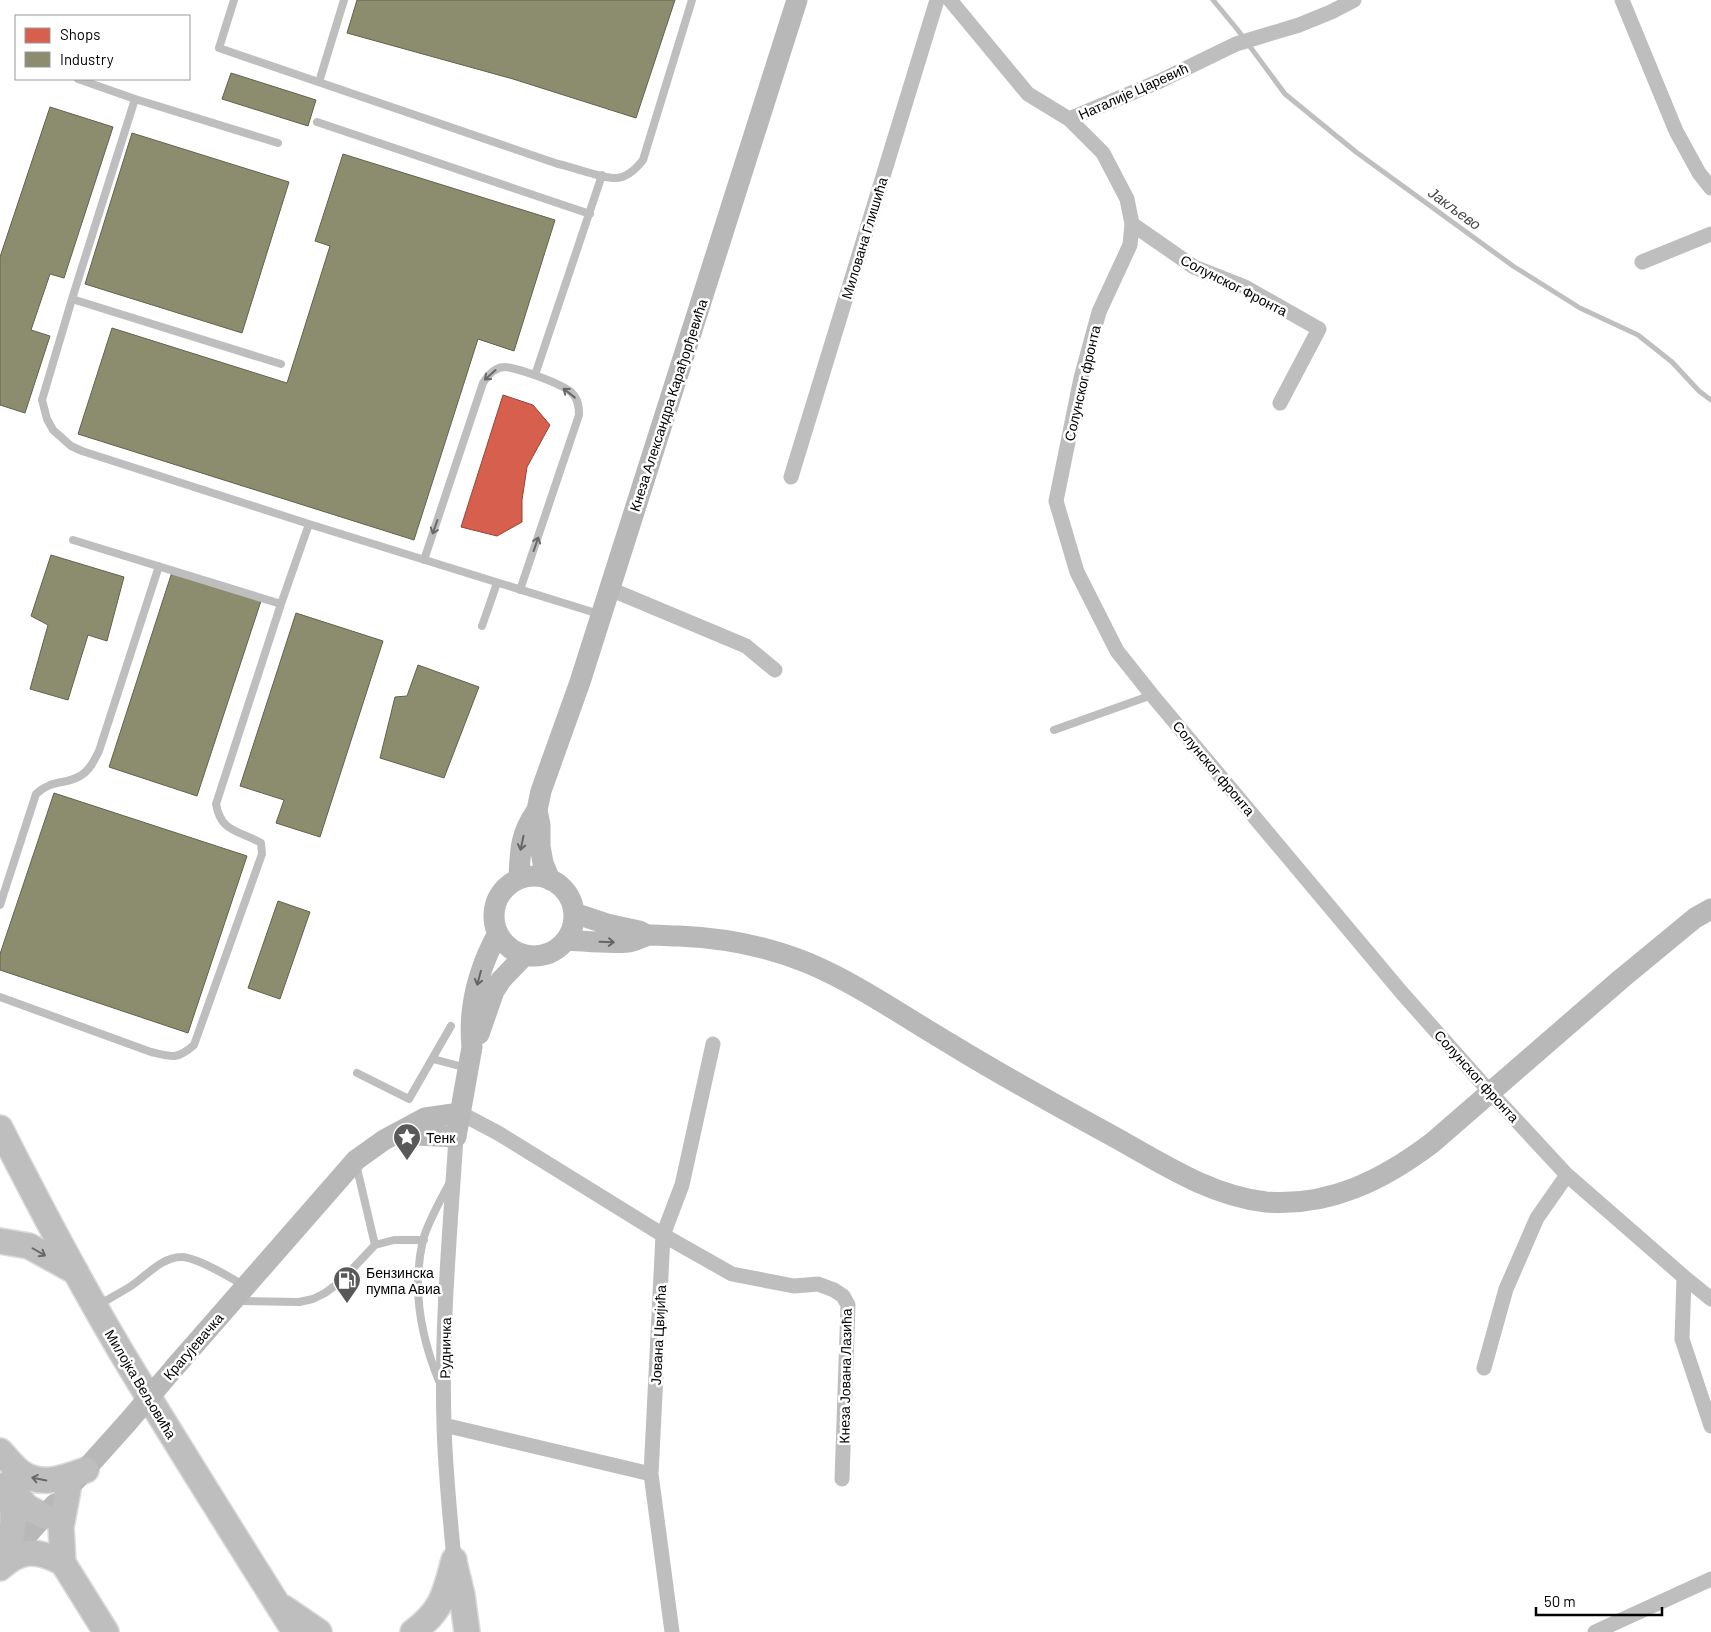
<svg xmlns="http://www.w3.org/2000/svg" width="1711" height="1632" font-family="Barlow,sans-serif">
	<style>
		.shops { fill: #d6604d; stroke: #964336 }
		.industry { fill: #8c8c6e; stroke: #62624d }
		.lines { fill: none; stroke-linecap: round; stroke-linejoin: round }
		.stream { stroke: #bfbfbf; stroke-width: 5 }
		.primary-casing { stroke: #dbdbdb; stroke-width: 28 }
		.lane { stroke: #bebebe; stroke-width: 8 }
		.street { stroke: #bebebe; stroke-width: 15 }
		.secondary { stroke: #b8b8b8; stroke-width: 21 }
		.primary { stroke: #bebebe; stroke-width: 25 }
		.secondary-bridge { stroke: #b8b8b8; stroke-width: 21 }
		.oneway { stroke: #686868 }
		.oneway2 { stroke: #656565 }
		.labels { text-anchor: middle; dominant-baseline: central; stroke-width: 5; stroke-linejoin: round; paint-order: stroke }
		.street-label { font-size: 14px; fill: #000; stroke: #fff }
		.poi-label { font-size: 14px; fill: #000; stroke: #fff; text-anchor: start }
		.water-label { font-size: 15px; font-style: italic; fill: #444; stroke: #fff }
	</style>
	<rect width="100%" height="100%" fill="#fff"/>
	<path class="shops" d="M503,395L533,405L550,425L527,467L522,500V522L497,536L461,527Z"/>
	<path class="industry" d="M357,0H675L636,118L513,79L347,33Z
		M231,73L316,100L308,126L222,99Z
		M50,107L113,127L64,278L50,274L31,330L50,336L25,413L0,405V257Z
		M132,133L289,182L242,333L85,284Z
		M343,154L555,220L514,351L478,339L414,540L78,434L112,328L287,383L330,246L315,241Z
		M51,555L124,577L107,641L88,635L68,700L30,689L48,625L31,616Z
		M172,572L261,601L197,796L109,767Z
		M296,613L383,641L320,837L276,823L284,800L240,786Z
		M418,665L479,687L444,778L380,758L395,697L407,696Z
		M54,793L247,856L188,1033L0,970V954Z
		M278,901L310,912L280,999L248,988Z"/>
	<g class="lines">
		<path class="stream" d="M1213,0L1237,29L1285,94L1356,152L1513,266L1580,308L1638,335L1672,362L1699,391L1711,400"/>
		<g class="primary-casing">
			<path id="primary" d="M0,1128C39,1205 79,1281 123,1355C179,1448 237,1540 295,1632
				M0,1241L29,1246L76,1272
				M0,1451C6,1457 12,1465 19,1471C40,1488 63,1478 86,1470
				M7,1484L27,1507L44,1516
				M68,1490L61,1527L63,1563L106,1632
				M8,1557C13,1528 16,1514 8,1485
				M455,1566L462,1595L467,1632
				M0,1568C22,1548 38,1550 63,1563
				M284,1608L319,1632
				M413,1632C443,1610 445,1593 454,1560"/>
		</g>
		<path class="lane" d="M234,0L219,48L558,164C573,167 599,177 613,178C625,179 636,169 643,160L692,0
			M78,79L135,99L72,299L42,400L47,419L53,430L71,446L82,451L309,524L599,614
			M319,82L344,0
			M135,99L278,143
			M317,122L590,214
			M72,299L281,364
			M535,375L602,175
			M73,540L281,604L309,524
			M424,560L483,383C488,375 495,367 505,367C518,368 563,384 572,393C578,399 579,406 579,415L520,590
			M482,626L497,583
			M1054,730L1152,695
			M0,905L36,794C52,779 65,785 80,776C89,771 94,761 99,751L159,566
			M0,997L151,1052C172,1057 177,1060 194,1045L262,854L261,843C239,830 221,833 216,804L281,604
			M433,1059L467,1068
			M357,1073L409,1099L451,1026
			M356,1164L375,1245
			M238,1301L299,1302L313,1299L325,1293L340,1282L375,1245L394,1240H424
			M97,1306C108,1299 120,1293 131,1286C146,1276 162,1257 181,1257C194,1256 232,1278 244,1286
			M439,1381C421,1337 412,1287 423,1240C428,1222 440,1201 449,1184"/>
		<path class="street" d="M950,0L1028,94L1069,119L1160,81L1236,44L1299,25L1331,12L1354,0
			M1622,0L1676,131L1699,173L1711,188
			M1069,119L1103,153L1127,199L1132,224L1130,245L1099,312L1081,378L1056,501L1077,572L1117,651L1152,695L1402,993L1490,1092L1567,1175L1684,1277L1711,1299
			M1132,224L1194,267L1245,287L1319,329L1280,403
			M1642,262L1711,234
			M791,477L937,0
			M610,589L746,646L775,670
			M460,1113L498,1133L663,1235L732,1274L794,1286L818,1284L834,1290L843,1296L848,1305L842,1479
			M1684,1277L1682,1339L1711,1426
			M1484,1368L1506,1289L1537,1218L1567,1175
			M444,1425L651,1474
			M454,1560C450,1515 445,1469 444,1424C441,1328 450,1232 456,1137
			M672,1632L651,1474L663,1235L682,1185L713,1044
			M1595,1632L1711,1579"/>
		<path class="secondary" d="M494 916a40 40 0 1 1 80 0a40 40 0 1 1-80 0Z
			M519,879C520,851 520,834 537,810
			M550,880L543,863L540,846V825L537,810L541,791L580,682L797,0
			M574,913L607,924L639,931L647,935
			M566,940C586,941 607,944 628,942C636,941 643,936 650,935C659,935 669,936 679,936C723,938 767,946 808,963C858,984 903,1016 949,1043C1004,1077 1061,1108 1118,1139C1164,1165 1212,1196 1266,1202C1329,1207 1383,1180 1432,1143L1621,979L1695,918L1711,909
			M479,1034L494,991L501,980L525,955
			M396,1134L456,1137L472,1047C468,1007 479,968 498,933
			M175,1367L356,1160L384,1140L425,1118L460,1113
			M75,1481L127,1423
			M4,1561L55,1504"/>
		<use href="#primary" class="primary"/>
		<path class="secondary-bridge" d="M127,1423L175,1367"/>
	</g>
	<defs><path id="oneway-shaft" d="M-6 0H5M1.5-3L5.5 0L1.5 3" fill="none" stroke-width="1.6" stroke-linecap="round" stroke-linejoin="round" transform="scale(1.25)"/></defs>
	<g class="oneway">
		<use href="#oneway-shaft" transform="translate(490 375) rotate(138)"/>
		<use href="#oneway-shaft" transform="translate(569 393) rotate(-142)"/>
		<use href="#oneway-shaft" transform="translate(435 527) rotate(109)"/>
		<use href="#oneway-shaft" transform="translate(536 544) rotate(-71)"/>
		<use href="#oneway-shaft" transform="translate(39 1252) rotate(30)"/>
		<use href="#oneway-shaft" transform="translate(39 1479) rotate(-169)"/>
	</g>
	<g class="oneway2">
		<use href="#oneway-shaft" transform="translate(522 843) rotate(102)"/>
		<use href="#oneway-shaft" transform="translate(607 942) rotate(2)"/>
		<use href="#oneway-shaft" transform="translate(479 978) rotate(105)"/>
	</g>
	<defs>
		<g id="sight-pin" transform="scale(1.4375)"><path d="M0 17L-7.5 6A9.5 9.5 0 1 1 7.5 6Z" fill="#595959" stroke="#fff"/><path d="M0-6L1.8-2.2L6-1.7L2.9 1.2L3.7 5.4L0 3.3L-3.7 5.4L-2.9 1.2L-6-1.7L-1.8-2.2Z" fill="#fff"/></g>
		<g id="fuel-pin" transform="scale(1.4375)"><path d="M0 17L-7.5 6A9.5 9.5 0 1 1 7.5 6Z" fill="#595959" stroke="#fff"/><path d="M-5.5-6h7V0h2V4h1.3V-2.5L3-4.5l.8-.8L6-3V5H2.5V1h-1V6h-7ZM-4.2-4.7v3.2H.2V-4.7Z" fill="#fff"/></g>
	</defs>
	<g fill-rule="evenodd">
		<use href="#sight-pin" x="407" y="1137"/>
		<use href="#fuel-pin" x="347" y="1280"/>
	</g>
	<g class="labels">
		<g class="street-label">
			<text transform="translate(1133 91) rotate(-24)">Наталије Царевић</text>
			<text transform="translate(864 238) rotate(-73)">Милована Глишића</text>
			<text transform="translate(1234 285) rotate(27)">Солунског Фронта</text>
			<text transform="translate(1082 383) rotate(-77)">Солунског фронта</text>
			<text transform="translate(668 405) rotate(-72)">Кнеза Александра Карађорђевића</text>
			<text transform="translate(1214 768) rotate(50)">Солунског фронта</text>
			<text transform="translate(1477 1076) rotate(48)">Солунског фронта</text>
			<text transform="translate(658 1335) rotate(-87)">Јована Цвијића</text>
			<text transform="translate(193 1346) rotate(-49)">Крагујевачка</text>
			<text transform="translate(445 1348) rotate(-89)">Рудничка</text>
			<text transform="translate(845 1376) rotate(-89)">Кнеза Јована Лазића</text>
			<text transform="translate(141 1384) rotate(59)">Милојка Вељовића</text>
		</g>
		<g class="poi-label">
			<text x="426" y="1137">Тенк</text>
			<text x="366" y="1272">Бензинска<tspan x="366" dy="16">пумпа Авиа</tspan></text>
		</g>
		<g class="water-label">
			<text transform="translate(1455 208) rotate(36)">Јакљево</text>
		</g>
	</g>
	<rect x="15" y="15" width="175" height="65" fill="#ffffff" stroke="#999999"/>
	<rect x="25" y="28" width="25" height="15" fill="#d6604d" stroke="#999999"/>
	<text x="60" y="40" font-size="15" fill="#000000">Shops</text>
	<rect x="25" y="52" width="25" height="15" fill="#8c8c6e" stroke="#999999"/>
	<text x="60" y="65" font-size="15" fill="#000000">Industry</text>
	<path d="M1536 1607v8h126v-8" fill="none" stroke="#000000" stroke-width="2.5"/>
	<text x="1544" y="1607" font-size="15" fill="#000000" stroke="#ffffff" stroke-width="4" paint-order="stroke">50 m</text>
</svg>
